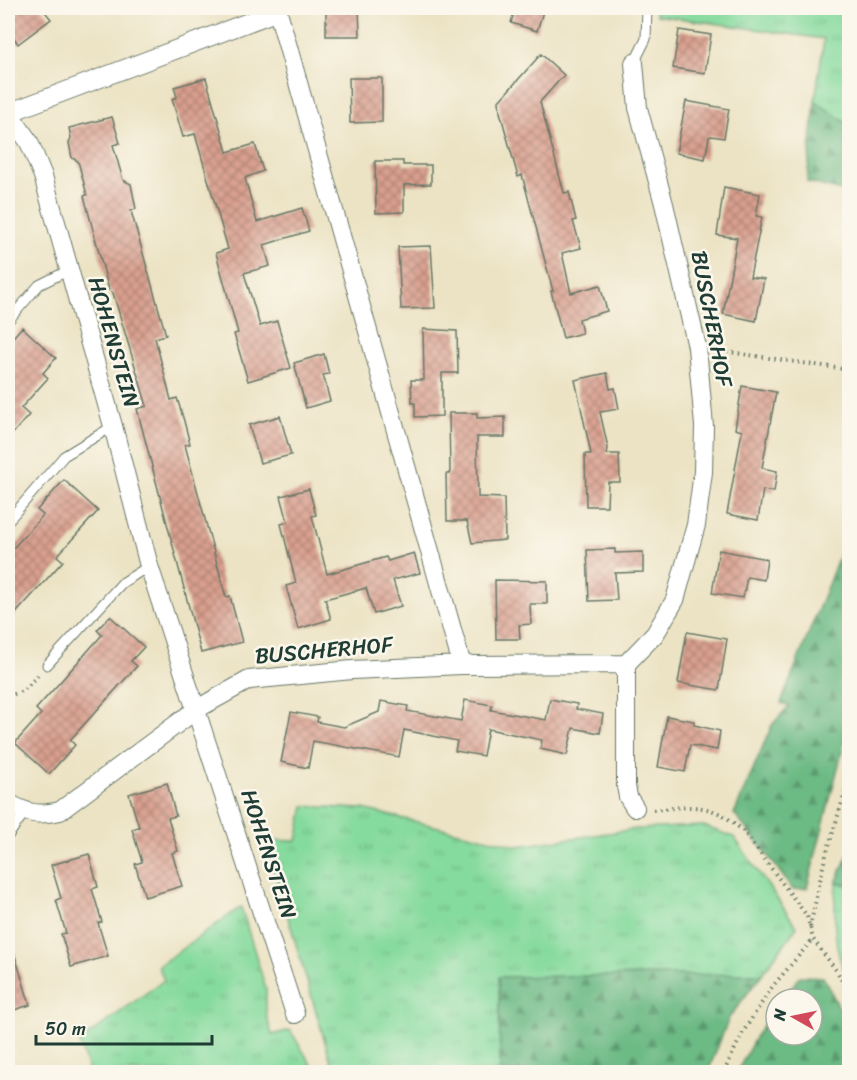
<svg xmlns="http://www.w3.org/2000/svg" width="857" height="1080" font-family="Sriracha,sans-serif">
	<style>
		.grass { fill: url(#grass-tufts); stroke: #528c68; stroke-width: 1.5 }
		.forest { fill: url(#forest-firs); stroke: #467c5c; stroke-width: 1.5 }
		.building { fill: url(#building-cross-hatch) }
		.lines { fill: none; stroke-linecap: round; stroke-linejoin: round }
		.lane-casing { stroke: #677766; stroke-width: 11 }
		.street-casing { stroke: #677766; stroke-width: 20 }
		.path { stroke: #677766; stroke-width: 4; stroke-dasharray: 1.5 4.5; stroke-linecap: butt }
		.lane { stroke: #fff; stroke-width: 9 }
		.street { stroke: #fff; stroke-width: 18 }
		.labels { text-anchor: middle; dominant-baseline: central; stroke-width: 5; stroke-linejoin: round; paint-order: stroke }
		.street-label { font-size: 22px; fill: #1f3d34; stroke: #fbf7ec }
	</style>
	<defs>
		<pattern id="grass-tufts" width="24" height="20" patternUnits="userSpaceOnUse" patternTransform="scale(1.5)"><rect width="24" height="20" fill="#85da9d"/><path d="M3 7l-1-3M5 7V3M7 7l1-3M15 17l-1-3M17 17v-4M19 17l1-3" fill="none" stroke="#72bc88"/></pattern>
		<pattern id="forest-firs" width="22" height="20" patternUnits="userSpaceOnUse" patternTransform="scale(1.5)"><rect width="22" height="20" fill="#6cba84"/><path d="M5 1l3.5 6h-7zM16 11l3.5 6h-7z" fill="#58986d"/></pattern>
		<pattern id="building-cross-hatch" width="8" height="8" patternUnits="userSpaceOnUse" patternTransform="scale(1.5)"><rect width="8" height="8" fill="#d99f8e"/><path d="M0 0l8 8M0 8l8-8" fill="none" stroke="#af8375"/></pattern>
	</defs>
	<rect width="100%" height="100%" fill="#fbf7ec"/>
	<filter id="ink" filterUnits="userSpaceOnUse"><feTurbulence type="fractalNoise" baseFrequency=".0167" numOctaves="2"/><feDisplacementMap in="SourceGraphic" scale="12" xChannelSelector="R" yChannelSelector="G"/><feConvolveMatrix kernelMatrix="1 2 1 2 8 2 1 2 1" color-interpolation-filters="sRGB"/></filter>
	<filter id="wash" filterUnits="userSpaceOnUse"><feTurbulence type="fractalNoise" baseFrequency=".008" numOctaves="4" result="noise"/><feDisplacementMap in="SourceGraphic" scale="24" xChannelSelector="R" yChannelSelector="G"/><feGaussianBlur stdDeviation="1.35" result="paint"/><feColorMatrix in="noise" values="0 0 0 0 0 0 0 0 0 0 0 0 0 0 0 0 0 1.4 0 .05"/><feComposite in="paint" operator="in"/></filter>
	<g filter="url(#wash)">
		<rect width="100%" height="100%" fill="#ece3c4"/>
		<path class="grass" d="M654,8H849V125L815,101L824,39L656,15Z
			M304,806L363,809L518,846L636,829L704,826L734,837L797,927L762,974L499,977L500,1072H334L265,840L297,841Z
			M836,883L849,885V982C832,949 834,919 836,883Z
			M241,907L266,989V1014L272,1035L290,1030L316,1072H89L79,1042L164,980L158,966Z"/>
		<path class="forest" d="M815,101L849,125V193L807,182Z
			M849,531V725L807,888L793,890L769,857L734,814L772,725L789,706L781,703Z
			M849,852V885L836,883Z
			M762,974L729,1018L708,1072H500L499,977Z
			M800,976L823,977L849,1026V1072H737L757,1034L776,1008V1035H812V999H783Z"/>
		<g id="blocks">
			<path class="building" d="M8,8H42L51,19L18,44L8,29Z
				M326,8H359L360,36H326Z
				M515,8H544L537,31L511,23Z
				M679,30L711,35L705,73L673,68Z
				M541,54L564,75L540,102L564,193L569,192L576,220L573,221L581,248L562,253L571,293L600,285L607,311L579,319L582,333L563,338L551,291H553L522,175L518,177L500,112L499,101Z
				M206,78L227,152L255,144L263,171L245,178L257,222L302,208L309,231L264,245L270,266L244,273L260,326L277,321L291,368L248,381L234,334L238,333L216,253L228,249L195,134L183,137L172,99L177,97L174,87Z
				M349,78H382V122L350,123Z
				M686,101L729,109L724,138L711,136L709,137L705,159L676,153Z
				M112,117L120,143L113,145L123,180L131,184L136,209L131,211L166,335L155,338L171,400L177,398L184,421L190,444L185,445L226,597L230,596L242,642L201,653L137,409L147,406L113,293L109,290L84,196L87,195L78,161L72,158L69,143L71,138L69,128Z
				M375,161H403V165H431V184L404,185V212L376,213Z
				M724,187L760,194L756,216L762,217L750,277L764,279L756,321L723,314L737,238L717,235Z
				M431,246L435,308L401,309L398,247Z
				M22,327L56,358L43,373L48,378L21,408L29,415L8,439V343Z
				M423,329L457,331L458,373H442V416L415,417V403H412L411,380H424Z
				M324,354L329,374L323,375L330,401L306,408L294,363Z
				M607,373L610,389L615,388L619,409L600,412L608,448L607,454H619L620,482H608L607,506H586L585,454H591L575,380Z
				M742,386L776,392L762,468L777,471L774,492L763,490L758,520L727,514L742,431L735,429Z
				M449,413H477V418L505,417V437H477L478,497L504,498L505,540L472,543L467,521H447L446,474H450Z
				M280,416L291,455L260,463L249,425Z
				M64,480L98,511L57,556L63,561L8,622V554L43,515L37,510Z
				M309,489L316,515L312,516L327,574L386,557L388,561L414,553L420,573L393,580L401,606L374,614L366,588L325,599L331,619L298,629L286,586L296,583L281,524L288,522L281,496Z
				M615,549V553L643,552V572L615,573L617,600L589,601L587,550Z
				M719,550L767,559L764,580L747,577L743,598L712,593Z
				M495,580L547,581V604H530L531,624L519,625L520,639H496Z
				M110,616L144,647L131,661L137,666L70,740L75,745L49,774L15,743L41,714L36,709L102,635L97,630Z
				M687,632L727,639L719,690L678,683Z
				M550,699L577,704L576,709L603,714L600,733L573,728L567,755L540,749L542,740L488,729L483,756L455,751L457,741L404,730L399,757L313,741L308,768L281,762L291,712L318,717L317,722L344,727L379,712L381,701L408,706L407,711L461,721L465,700L492,705L491,710L546,720Z
				M667,716L694,721V725L720,731L717,750L690,745L685,772L658,767Z
				M167,783L176,816L168,818L178,851L172,853L182,886L145,897L135,864L142,862L132,829L139,827L129,794Z
				M89,854L98,887L92,889L102,922L98,923L108,956L71,967L61,934L66,933L56,900L61,898L51,865Z
				M8,946H12L30,1005L8,1012Z"/>
		</g>
	</g>
	<g filter="url(#ink)">
		<use href="#blocks" fill-opacity="0" stroke="#677766" stroke-width="1.5"/>
		<g class="lines">
			<g class="lane-casing">
				<path id="lane" d="M634,63L646,39L647,8
					M8,321L39,285L69,270
					M8,521L64,456L113,426
					M47,665L122,583L149,566
					M8,836L25,812"/>
			</g>
			<g class="street-casing">
				<path id="street" d="M634,63L638,108L664,204L697,347L704,426L703,472L696,525L675,600L655,634L626,664V786L628,797L635,808
					M8,112L29,142L43,176L113,426L149,566L295,1014
					M8,113L278,11
					M462,665L626,664
					M8,803C28,814 37,816 60,811L197,709L249,680L352,670L462,665L277,8"/>
			</g>
			<path class="path" d="M715,350L850,370
				M8,696L23,691L38,675
				M653,810C694,806 712,801 744,832L807,916L813,939L838,973L850,996
				M810,927L824,862L850,776
				M724,1072L743,1032L772,987L813,939"/>
			<use href="#lane" class="lane"/>
			<use href="#street" class="street"/>
		</g>
	</g>
	<g class="labels">
		<g class="street-label">
			<text transform="translate(712 319) rotate(79)">BUSCHERHOF</text>
			<text transform="translate(114 342) rotate(74)">HOHENSTEIN</text>
			<text transform="translate(324 650) rotate(-5)">BUSCHERHOF</text>
			<text transform="translate(269 854) rotate(72)">HOHENSTEIN</text>
		</g>
	</g>
	<rect width="857" height="1080" fill="none" stroke="#fbf7ec" stroke-width="30"/>
	<g transform="translate(794 1017) rotate(279)"><circle r="28" fill="#fbf7ec" stroke="#a3ada2" stroke-width="1.5"/>
	<path d="M0-4.5L10 22L0 15L-10 22Z" fill="#d1495b"/>
	<text y="-9" font-size="16" font-weight="bold" text-anchor="middle" fill="#1f3d34">N</text>
	</g>
	<path d="M36 1035v9h176v-9" fill="none" stroke="#1f3d34" stroke-width="3"/>
	<text x="45" y="1035" font-size="18" fill="#1f3d34" stroke="#fbf7ec" stroke-width="4.5" paint-order="stroke">50 m</text>
</svg>
